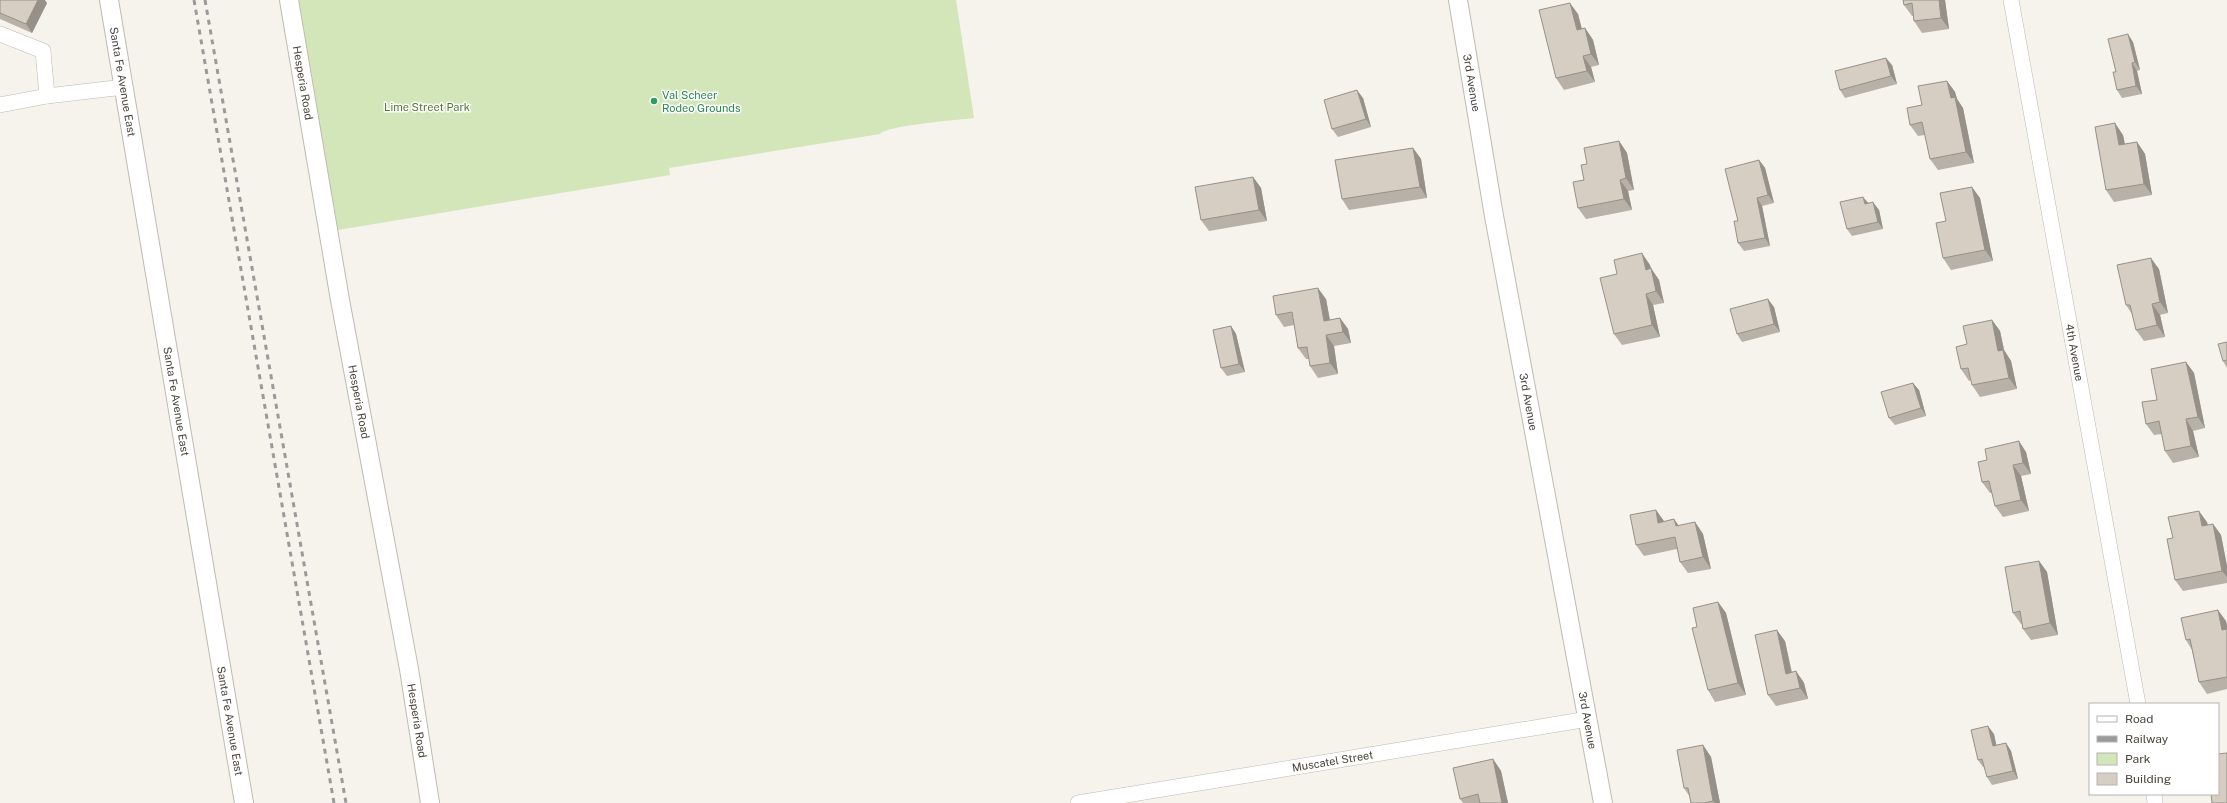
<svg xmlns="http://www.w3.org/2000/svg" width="2227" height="803" font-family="'Public Sans',sans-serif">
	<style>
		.green { fill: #d2e6b9 }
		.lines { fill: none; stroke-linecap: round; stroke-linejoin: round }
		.minor-casing { stroke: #c0baaf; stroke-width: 16 }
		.tertiary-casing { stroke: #c0baaf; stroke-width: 20 }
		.minor { stroke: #fff; stroke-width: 15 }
		.tertiary { stroke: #fff; stroke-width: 18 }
		.rail { stroke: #9a9a9a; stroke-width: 3; stroke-dasharray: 5 5; stroke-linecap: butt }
		.wall { fill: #b8b1a7 }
		.shaded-wall { fill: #969088 }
		.building { fill: #d6cec2; stroke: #969088 }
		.leisure-dot { fill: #2e9e5b; stroke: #fff; stroke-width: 1.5 }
		.labels { text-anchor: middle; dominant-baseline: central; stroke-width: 3; stroke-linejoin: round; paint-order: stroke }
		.street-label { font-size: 11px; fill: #49433a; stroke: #fff }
		.leisure-label { font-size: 11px; fill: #27864d; stroke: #fff; text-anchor: start }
		.park-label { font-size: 11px; fill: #4c7930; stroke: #fff }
	</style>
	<rect width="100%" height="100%" fill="#f5f3ec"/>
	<path class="green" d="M298,0H956L974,118C957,120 889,125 880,134L669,168L670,175L338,230Z"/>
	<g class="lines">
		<g class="minor-casing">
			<g id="minor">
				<path id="s1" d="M2011,0L2138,704"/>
				<path d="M0,34L43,51L47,96"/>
				<path d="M0,105L47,96L124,87"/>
				<path d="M2154,794L2155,803"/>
				<path id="s2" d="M1078,803L1588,719"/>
			</g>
		</g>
		<g class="tertiary-casing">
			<g id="tertiary">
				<path id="s3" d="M109,0L244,803"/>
				<path id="s4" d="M289,0L340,300L409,669L430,803"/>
				<path id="s5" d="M1458,0L1494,216L1603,803"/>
			</g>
		</g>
		<use href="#minor" class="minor"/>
		<use href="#tertiary" class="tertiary"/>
		<path class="rail" d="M194,0L334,803
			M205,0L346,803"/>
	</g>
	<path class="wall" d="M0,0L47,3L32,33L0,19Z
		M1903,0H1945L1949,29L1922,33L1914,21L1913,16H1912L1904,5Z
		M1578,14L1582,29L1585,28L1593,40L1599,65L1591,67L1595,82L1564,90L1556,78Z
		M2133,42L2140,70L2137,71L2142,94L2122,98L2117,90L2116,72Z
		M1892,65L1897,84L1845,98L1840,90Z
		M1947,81L1955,92L1957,99L1963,108L1974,163L1938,170L1930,159L1925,135L1918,136L1910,125L1922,105Z
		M1363,98L1371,127L1338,137L1332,129Z
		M2123,135L2125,144L2137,142L2145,154L2152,195L2114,202L2106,190Z
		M1619,141L1627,153L1634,190L1628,191L1632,210L1586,219L1578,208L1587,164Z
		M1413,148L1421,159L1427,198L1349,210L1342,199Z
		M1759,160L1765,168L1774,203L1762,206L1770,246L1744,251L1738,243V221Z
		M1253,177L1261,188L1267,221L1209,231L1201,220Z
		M1863,197L1868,203L1879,210L1883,229L1852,236L1847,229Z
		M1980,198L1993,261L1951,270L1943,258L1946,221Z
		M1650,265L1651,269L1659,280L1664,303L1653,305L1660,337L1622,345L1614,334L1617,274Z
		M2159,269L2168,313L2160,315L2165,337L2144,341L2136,330L2132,314L2126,305Z
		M1326,299L1330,320L1340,318L1348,329L1351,343L1334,346L1338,374L1318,378L1310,366L1309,359H1306L1298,348L1294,325L1284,327L1276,315Z
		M1774,307L1780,332L1742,342L1737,334Z
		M1992,320L2000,331L2004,350L2011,361L2017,389L1980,397L1972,385L1971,380L1969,381L1961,369L1967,344Z
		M1231,326L1236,334L1245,372L1227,376L1221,368Z
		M2227,342V368L2223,361Z
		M2186,362L2194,373L2205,428L2193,431L2199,457L2173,463L2165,451L2162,434L2154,435L2146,424L2157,400Z
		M1919,390L1926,416L1895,425L1889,418Z
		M2026,452L2031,474L2021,476L2029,511L2003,517L1995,506L1992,493H1990L1982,482Z
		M1656,510L1664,522L1674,519L1679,526L1695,522L1703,534L1711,569L1688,573L1680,562L1677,549L1644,556L1636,545Z
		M2207,522L2208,525L2213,524L2221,535L2227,566V583L2183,591L2175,580L2173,538Z
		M2039,561L2047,572L2058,635L2031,640L2023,629L2022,624H2021L2013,613Z
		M1718,602L1726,613L1746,695L1715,702L1708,690Z
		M2226,621L2227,626V689L2207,694L2199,682L2192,650L2186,640Z
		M1785,641L1792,672L1796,671L1804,683L1808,699L1776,706L1768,695Z
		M1994,734L1996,745L2006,743L2011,751L2018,779L1992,785L1987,777L1984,767H1983L1978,760Z
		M1703,745L1711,757L1720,803H1691L1690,797L1684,788Z
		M1493,759L1501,771L1508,803H1463L1460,799Z"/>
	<path class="shaded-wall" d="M38,0H45L47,3L32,33L26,24Z
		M1939,0H1945L1949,29L1941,18Z
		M1570,3L1578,14L1585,42L1577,30Z
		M1585,28L1593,40L1599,65L1591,54Z
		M2128,34L2133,42L2140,70L2135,62Z
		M1583,56L1591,67L1595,82L1587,71Z
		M1886,58L1892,65L1897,84L1891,76Z
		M2132,63L2137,71L2142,94L2136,86Z
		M1947,81L1955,92L1957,99L1963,108L1974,163L1966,152L1951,98Z
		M1357,90L1363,98L1371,127L1366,119Z
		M2115,123L2123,135L2127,157L2119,145Z
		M1619,141L1627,153L1634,190L1626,178Z
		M2137,142L2145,154L2152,195L2144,184Z
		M1413,148L1421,159L1427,198L1420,187Z
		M1759,160L1765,168L1774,203L1768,195Z
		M1253,177L1261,188L1267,221L1259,210Z
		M1620,180L1628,191L1632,210L1624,199Z
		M1972,187L1980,198L1993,261L1985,250Z
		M1863,197L1869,204H1865Z
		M1757,198L1762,206L1770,246L1765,238Z
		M1873,202L1879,210L1883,229L1878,222Z
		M1642,253L1650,265L1654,281L1646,270Z
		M2151,258L2159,269L2168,313L2160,302Z
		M1651,268L1659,280L1664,303L1656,291Z
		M1318,288L1326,299L1332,332L1324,321Z
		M1646,294L1653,305L1660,337L1652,325Z
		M1768,299L1774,307L1780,332L1774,324Z
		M2152,304L2160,315L2165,337L2157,325Z
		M1340,318L1348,329L1351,343L1343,332Z
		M1992,320L2000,331L2004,350L2011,361L2017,389L2009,378L1998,351Z
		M1231,326L1236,334L1245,372L1239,364Z
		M1326,335L1334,346L1338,374L1330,363Z
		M2186,362L2194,373L2205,428L2198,417Z
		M1913,383L1919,390L1926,416L1921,408Z
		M2186,419L2193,431L2199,457L2191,446Z
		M2019,441L2026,452L2031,474L2023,463Z
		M2013,465L2021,476L2029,511L2021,500Z
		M1656,510L1664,521L1666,534L1658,523Z
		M2199,511L2207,522L2210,537L2202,526Z
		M1674,519L1682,531L1676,526Z
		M1695,522L1703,534L1711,569L1703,557Z
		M2213,524L2221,535L2227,566V577L2222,571Z
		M2039,561L2047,572L2058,635L2050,623Z
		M1718,602L1726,613L1746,695L1738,683Z
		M2218,610L2226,621L2227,626V637L2222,630Z
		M1777,630L1785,641L1794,685L1786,674Z
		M1796,671L1804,683L1808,699L1800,688Z
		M1988,726L1994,734L1998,753L1993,746Z
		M2006,743L2011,751L2018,779L2013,771Z
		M1703,745L1711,757L1720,803H1715L1713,801Z
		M1493,759L1501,771L1508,803H1502Z"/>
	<path class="building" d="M0,0H38L26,24L0,13Z
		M1903,0H1939L1941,18L1914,21L1912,3L1904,5Z
		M1570,3L1577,30L1585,28L1591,54L1583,56L1587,71L1556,78L1539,10Z
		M2128,34L2135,62L2132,63L2136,86L2117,90L2113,72H2116L2108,39Z
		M1886,58L1891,76L1840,90L1835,71Z
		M1947,81L1951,98L1955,97L1966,152L1930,159L1922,122L1910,125L1907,108L1922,105L1918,86Z
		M1357,90L1366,119L1332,129L1324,100Z
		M2115,123L2119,145L2137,142L2144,184L2106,190L2095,127Z
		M1619,141L1626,178L1620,180L1624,199L1578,208L1573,182L1584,180L1581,165L1587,164L1584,148Z
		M1413,148L1420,187L1342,199L1335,160Z
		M1759,160L1768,195L1757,198L1765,238L1738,243L1734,221H1738L1725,169Z
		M1253,177L1259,210L1201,220L1195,187Z
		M1972,187L1985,250L1943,258L1936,223L1946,221L1940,193Z
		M1863,197L1865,204L1873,202L1878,222L1847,229L1840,202Z
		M1642,253L1646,270L1651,268L1656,291L1646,294L1652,325L1614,334L1600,278L1617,274L1614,260Z
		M2151,258L2160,302L2152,304L2157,325L2136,330L2130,305H2126L2117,265Z
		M1318,288L1324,321L1340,318L1343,332L1326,335L1330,363L1310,366L1307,347L1298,348L1292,312L1276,315L1273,296Z
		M1768,299L1774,324L1737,334L1730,309Z
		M1992,320L1998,351L2003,350L2009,378L1972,385L1968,368L1961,369L1956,347L1967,344L1963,326Z
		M1231,326L1239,364L1221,368L1213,330Z
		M2227,342V360L2223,361L2218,344Z
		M2186,362L2198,417L2186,419L2191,446L2165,451L2159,421L2146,424L2142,402L2157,400L2151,369Z
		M1913,383L1921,408L1889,418L1881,392Z
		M2019,441L2023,463L2013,465L2021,500L1995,506L1989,481L1982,482L1978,462L1987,460L1985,449Z
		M1656,510L1658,523L1674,519L1676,526L1695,522L1703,557L1680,562L1675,537L1636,545L1630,515Z
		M2199,511L2202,526L2213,524L2222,571L2175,580L2167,539L2173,538L2168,517Z
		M2039,561L2050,623L2023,629L2020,611L2013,613L2005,567Z
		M1718,602L1738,683L1708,690L1692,628L1697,627L1693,608Z
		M2218,610L2222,630L2227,629V677L2199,682L2190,639L2186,640L2181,618Z
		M1777,630L1786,674L1796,671L1800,688L1768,695L1755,635Z
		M1988,726L1993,746L2006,743L2013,771L1987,777L1982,759L1978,760L1971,730Z
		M1703,745L1713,801L1704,803H1691L1688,788H1684L1677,750Z
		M2227,753V803H2212L2211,794H2218V754Z
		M1493,759L1502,803H1480L1478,794L1460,799L1453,768Z"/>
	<circle class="leisure-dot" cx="654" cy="101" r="4"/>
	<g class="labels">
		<g class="street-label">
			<text stroke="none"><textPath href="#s3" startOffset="83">Santa Fe Avenue East</textPath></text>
			<text stroke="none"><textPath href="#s4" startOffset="84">Hesperia Road</textPath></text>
			<text stroke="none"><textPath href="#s5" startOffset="84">3rd Avenue</textPath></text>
			<text stroke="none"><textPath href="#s1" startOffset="358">4th Avenue</textPath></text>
			<text stroke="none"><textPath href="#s3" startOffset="407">Santa Fe Avenue East</textPath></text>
			<text stroke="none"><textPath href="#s4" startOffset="408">Hesperia Road</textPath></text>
			<text stroke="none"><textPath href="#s5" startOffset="408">3rd Avenue</textPath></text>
			<text stroke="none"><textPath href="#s4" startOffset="732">Hesperia Road</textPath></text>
			<text stroke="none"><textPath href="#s5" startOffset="732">3rd Avenue</textPath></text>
			<text stroke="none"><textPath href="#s3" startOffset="731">Santa Fe Avenue East</textPath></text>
			<text stroke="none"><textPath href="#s2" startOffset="258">Muscatel Street</textPath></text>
		</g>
		<g class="leisure-label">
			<text x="662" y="95">Val Scheer<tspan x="662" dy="13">Rodeo Grounds</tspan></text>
		</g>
		<g class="park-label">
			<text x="427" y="107">Lime Street Park</text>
		</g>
	</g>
	<rect x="2089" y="703" width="130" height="92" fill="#ffffff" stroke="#b6b4b0"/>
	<rect x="2097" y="716" width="20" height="6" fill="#ffffff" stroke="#b6b4b0"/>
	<text x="2125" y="723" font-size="12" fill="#49433a">Road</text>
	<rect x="2097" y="736" width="20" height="6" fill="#9a9a9a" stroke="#b6b4b0"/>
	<text x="2125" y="743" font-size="12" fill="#49433a">Railway</text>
	<rect x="2097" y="753" width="20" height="12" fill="#d2e6b9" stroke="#b6b4b0"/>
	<text x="2125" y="763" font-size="12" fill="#49433a">Park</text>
	<rect x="2097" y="773" width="20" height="12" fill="#d6cec2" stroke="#b6b4b0"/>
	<text x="2125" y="783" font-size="12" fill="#49433a">Building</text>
</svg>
